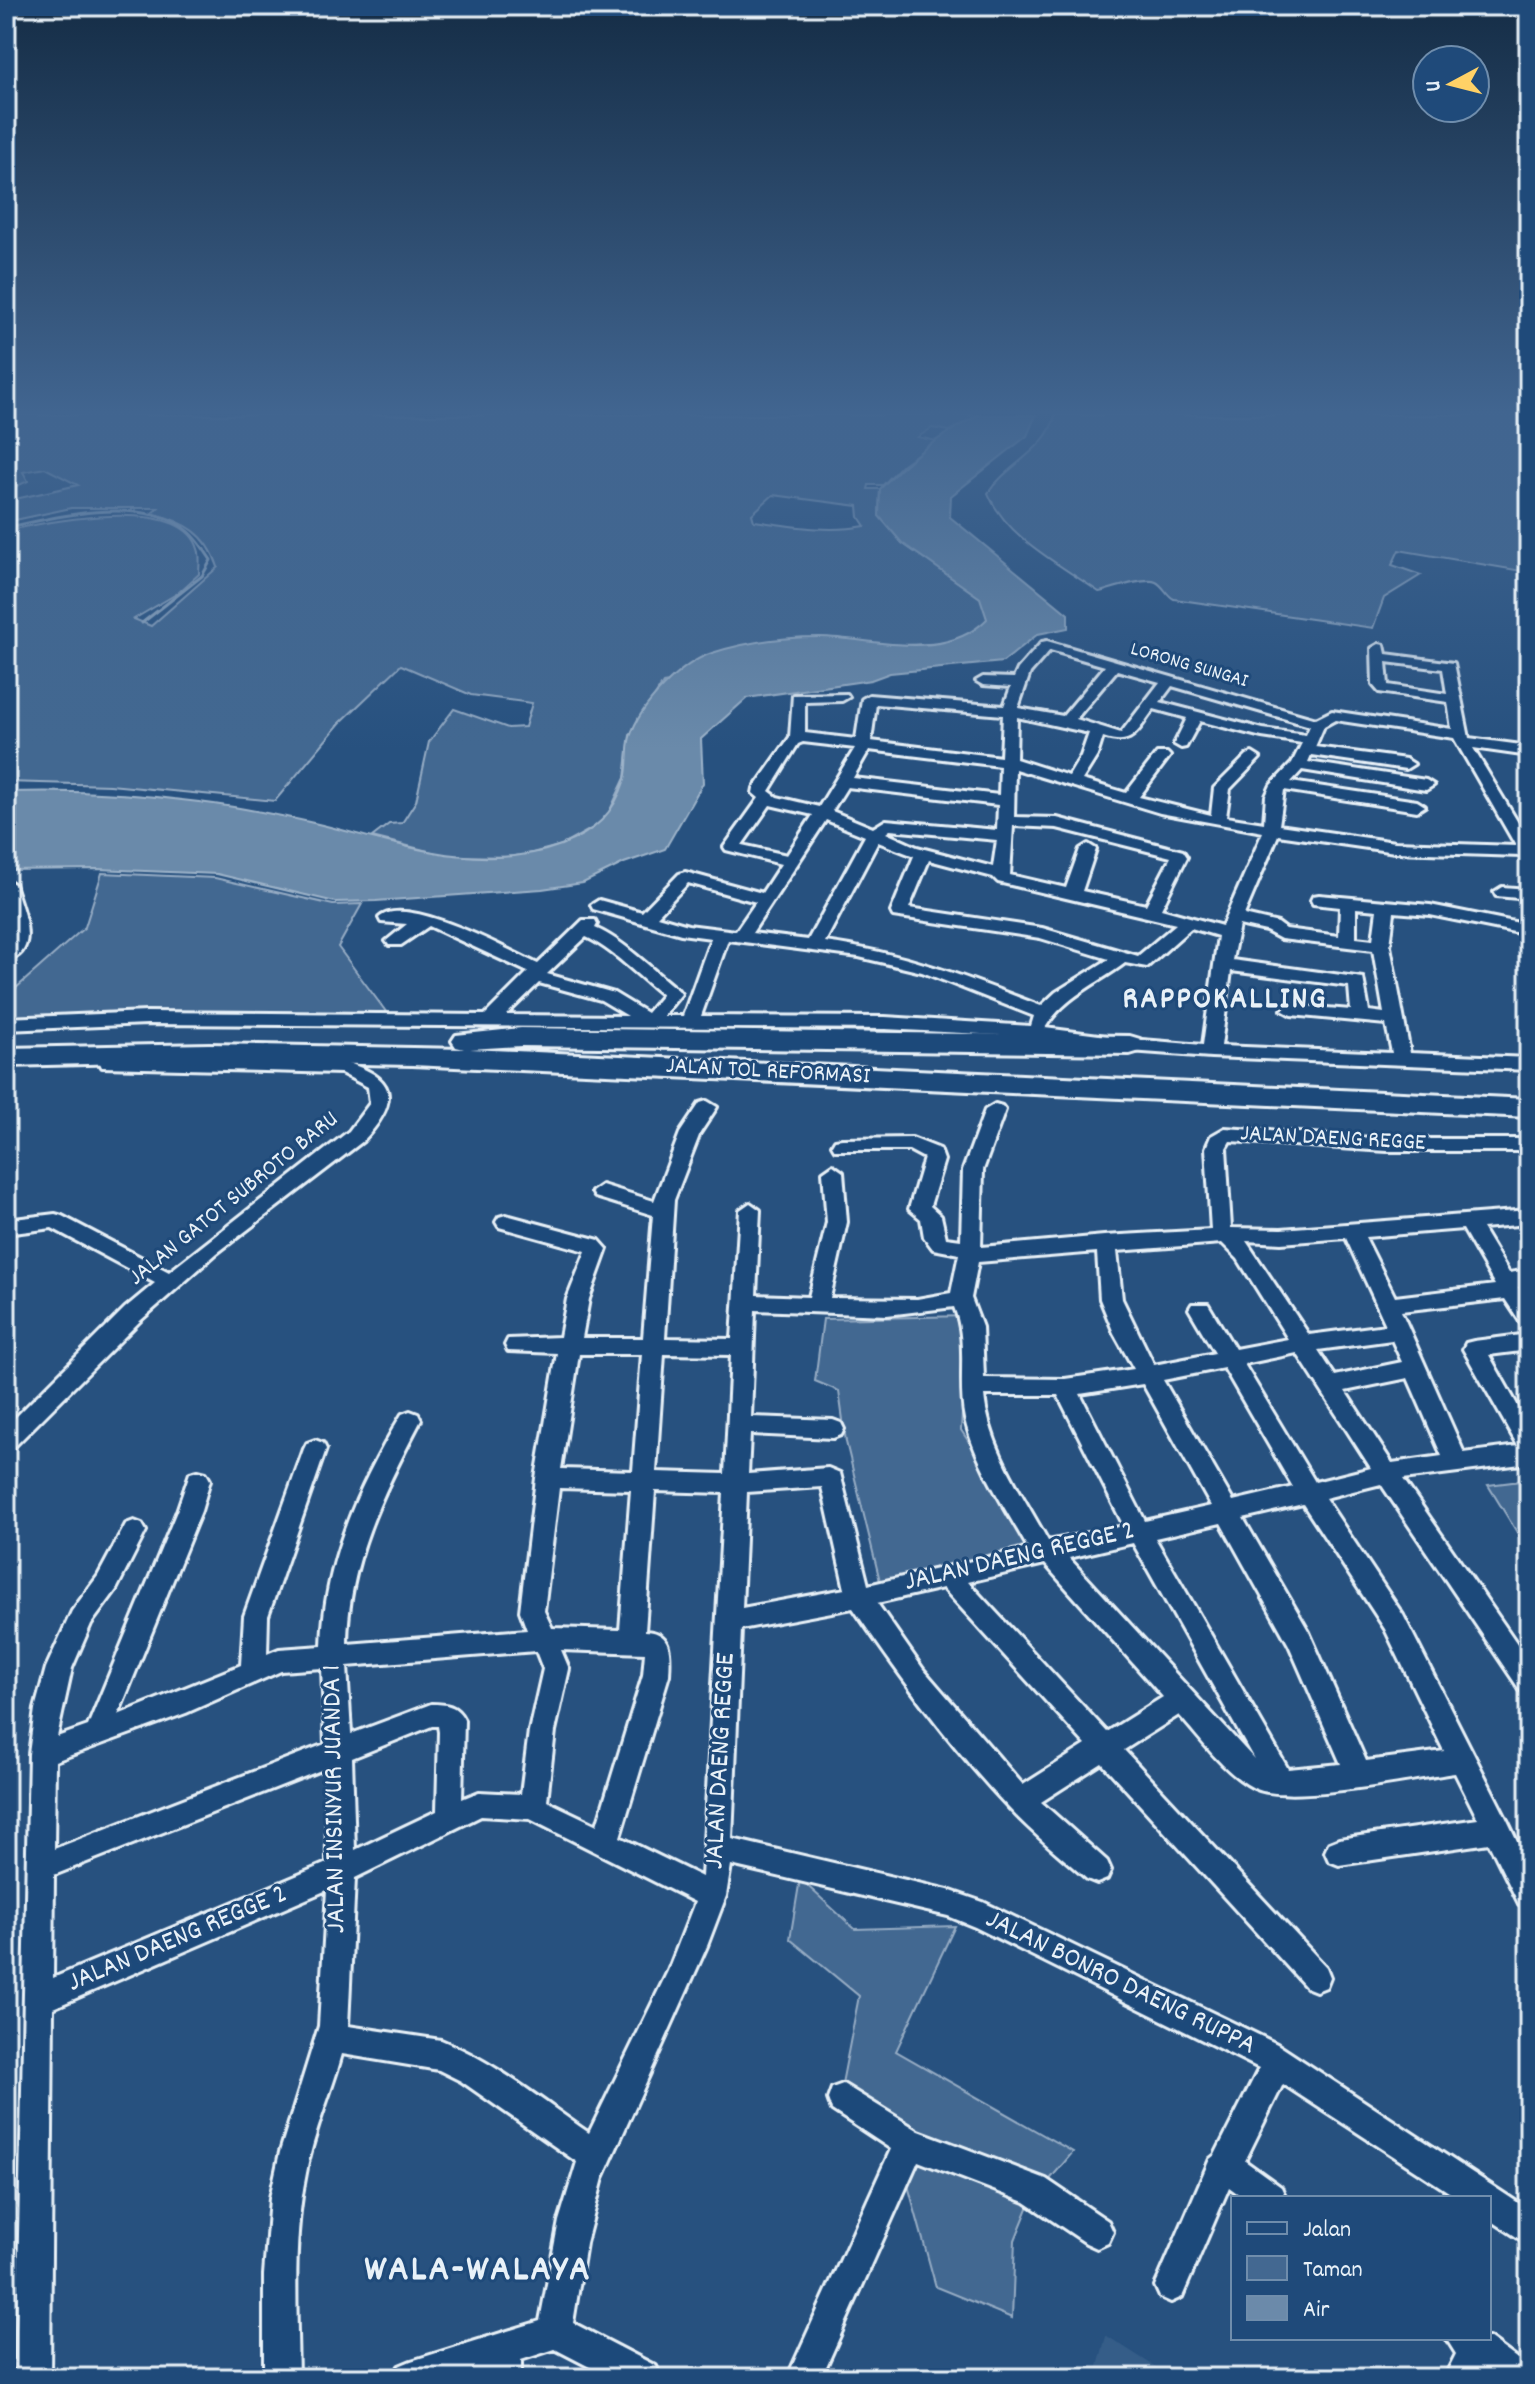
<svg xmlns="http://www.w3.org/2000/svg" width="1535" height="2384" font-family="Dekko,sans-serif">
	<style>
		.built { fill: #355d88 }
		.green { fill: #436891; stroke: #96acc4; stroke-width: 2; fill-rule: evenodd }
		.water { fill: #6b8aaa; stroke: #9db3c9; stroke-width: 2 }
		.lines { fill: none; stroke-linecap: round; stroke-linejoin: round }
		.stream { stroke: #9db3c9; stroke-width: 3 }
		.minor-casing { stroke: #e8f1f8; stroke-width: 6 }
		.highway-casing { stroke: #e8f1f8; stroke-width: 6 }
		.minor { fill: #1f4a7a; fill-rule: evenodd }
		.highway { fill: #1f4a7a; fill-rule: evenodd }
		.labels { text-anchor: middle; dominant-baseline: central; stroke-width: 6; stroke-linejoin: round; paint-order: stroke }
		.far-street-label { font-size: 20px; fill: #e8f1f8; stroke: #1f4a7a }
		.street-label { font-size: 24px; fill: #e8f1f8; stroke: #1f4a7a }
		.near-street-label { font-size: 28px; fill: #e8f1f8; stroke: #1f4a7a }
		.district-label { font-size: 32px; font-weight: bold; letter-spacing: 2px; fill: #e8f1f8; stroke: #1f4a7a }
		.near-district-label { font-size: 38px; font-weight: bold; letter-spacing: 2px; fill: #e8f1f8; stroke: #1f4a7a }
	</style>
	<rect width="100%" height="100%" fill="#27517f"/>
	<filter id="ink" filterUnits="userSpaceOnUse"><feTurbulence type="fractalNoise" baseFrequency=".0125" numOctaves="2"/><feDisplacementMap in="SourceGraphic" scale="16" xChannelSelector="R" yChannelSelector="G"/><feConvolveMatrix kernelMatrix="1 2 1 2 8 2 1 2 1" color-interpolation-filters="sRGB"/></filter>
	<g filter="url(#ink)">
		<path class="built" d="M1106,2336H1107L1173,2378H1095Z"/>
		<path class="green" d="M6,415H979L950,431L932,428L918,437L936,441L903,464L883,485H869L868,489H880L879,516L902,543L981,598L988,619L973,633L949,643L906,645L663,683L630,735L625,778L605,821L562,845L517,857L448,856L372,837L389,824L402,823L416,801L429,742L454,709L508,728L525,727L532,703L471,695L401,665L340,723L275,801L110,785L6,782V531C45,522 182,494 198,549C201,556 199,566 199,574L178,593L134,619L151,626L218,567C207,533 185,522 152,513L158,508H71L6,522V501L78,485L45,468L23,472L28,481L6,491ZM773,495L858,506L859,517L865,526C828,533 791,526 754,521L752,514Z
			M1055,415H1529V586L1528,572L1399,550L1392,565L1421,575L1384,598L1373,628L1174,599C1166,595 1164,586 1156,582C1146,577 1111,589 1099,592C1061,565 1006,538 988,493C1007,464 1048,450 1055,415Z
			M102,873L215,878L333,905L362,904L338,947L387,1013L6,1022V997L85,927Z
			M968,1316L961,1430L1036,1543L880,1581L846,1442L839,1391L815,1381L823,1319Z
			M1529,1480V1552L1488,1485Z
			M800,1879L855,1929L955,1926L896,2051L1073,2152L1030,2203L1015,2240L1012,2318L936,2287L893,2131L839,2099L859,1996L790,1939Z"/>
		<path class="water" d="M979,415H1036L1027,436L951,496L950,517L1068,614V628L1038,634L1003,662L890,673L871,680L747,698L701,739L703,783L665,849L624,863L583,883L542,889L376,901L335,902L217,874L97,869L6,870V792C70,790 136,793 199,802C239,807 279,815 318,824C397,843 481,875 561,845C595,832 614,814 625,779C629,766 626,750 630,737C640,705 681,663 712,653C746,642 785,637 820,637C876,638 943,663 987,619L980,598L902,543L879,516L880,489C908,458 942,434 979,415Z"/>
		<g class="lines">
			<path class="stream" d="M6,528C56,516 137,497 183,527C195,535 203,548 211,560L202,576L142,623"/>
			<g class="minor-casing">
				<path id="minor" d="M1047,641L1316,719L1332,711L1452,729L1448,702L1379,692L1373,685L1372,648L1379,644L1384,645L1386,654L1454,663L1469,738L1529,746V756L1473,748L1529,841V859L1522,856L1395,852L1278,835L1244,915L1278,923L1286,929L1339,936L1340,907L1313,904L1311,900L1313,896L1319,895L1430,905L1529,925V935L1430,915L1394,912L1390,946L1410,1053L1529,1058V1070L1211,1057L1130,1051L1020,1036L885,1029L147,1024L6,1030V1018L147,1012L485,1015L528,972L429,926L401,945H389L386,941L407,924L381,922L379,918C405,893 508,950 538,964L583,920H595L597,924L595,928C625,941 652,970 678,990L681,994L663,1016H683L711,938L681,934L593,909L591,905L599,900L642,912L679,874L685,872L762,893L781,864L726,850L724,847L759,798L753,793L754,788L790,737L793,695L847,694L849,697L842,701L805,702V733L856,739L862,699L869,695L1004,706L1011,687L983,685L976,681L983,677L1014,678L1018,669L1042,642ZM1050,650L1105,666L1063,716L1018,708L1030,673ZM1386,662L1443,669L1447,694L1388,685ZM1117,670L1160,682L1121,733L1076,719ZM1172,686L1310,726L1306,735L1263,729L1160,702ZM876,704L1003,715L1001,757L871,741ZM1154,709L1187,718L1174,744L1181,748L1186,747L1200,721L1262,737L1302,743L1292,763L1271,785L1266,796L1264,823L1226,817L1230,789L1260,758L1252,753L1247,755L1214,788L1211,815L1139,797L1170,756L1167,753H1157L1126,793L1082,780L1097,756L1103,737C1134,747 1136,732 1154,709ZM1017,717L1089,733L1081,756L1069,776L1016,759ZM1335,720L1454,738L1516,846L1395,842L1279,825L1284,790L1417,811L1425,806L1417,801L1291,782L1302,770L1426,790L1434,785L1426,780L1308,762L1311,755L1406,769L1414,764L1406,759L1315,747L1324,726ZM803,742L855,748L819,807L777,797L769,791L798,744ZM869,750L1000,766L999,795L853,778ZM1015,769L1160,813L1263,832L1222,926L1161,909L1187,857L1183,851L1057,818L1014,817ZM847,787L998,805L997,830L886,820L873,828L832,811ZM770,805L813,815L787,855L742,845ZM826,820L865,836L808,940L752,933ZM1013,826L1057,828L1171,857L1146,905L1082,891L1096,849L1088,844L1080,849L1066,888L1010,875ZM890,830L997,840L993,867L917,847L886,833ZM878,842L914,856L891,912L893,916L1040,938L1109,959L1056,992L1041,1006C966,977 905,953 825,942ZM929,860L993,877L998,882L1176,924L1138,956L1042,928L909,908ZM688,883L756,902L736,931L688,925L657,916ZM1356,908L1377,910L1373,940L1356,938ZM1239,925L1266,931L1281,939L1373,950L1384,1013L1369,1011L1363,978L1232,960ZM1191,928L1218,936L1203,1045L1130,1039L1045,1028C1065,996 1096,985 1125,963L1147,967ZM586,937C611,948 639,977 662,995L647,1013L614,993L547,974ZM728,940L859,957L922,972L1034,1016L1031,1026L885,1017L701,1016ZM1231,971L1349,986L1351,1010L1291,1005L1282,1010L1291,1015L1386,1024L1392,1053L1221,1046ZM539,983L601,1000L628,1016L506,1015Z
					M6,879L14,884C21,908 43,952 6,961V946L11,935L6,915Z
					M1502,887L1529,889V899L1496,896L1494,892Z
					M109,1057L341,1061C396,1076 402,1099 363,1141L217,1253L141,1320L14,1447L6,1450V1427L125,1308L155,1283L52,1228L6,1234V1220L55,1214L62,1216L169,1272L349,1131L370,1103L368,1087L341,1073L102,1067L100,1063Z
					M707,1101L717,1107L700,1133L674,1200L665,1338L732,1339L740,1210L750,1203L760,1210L756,1295L809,1297L827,1222L823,1172L833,1165L843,1172L847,1222L830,1298L917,1299L951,1293L959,1254L933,1249L924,1237L921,1219L909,1209L924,1158L909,1150H835L832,1145L835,1140L842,1139L912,1138L940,1149L944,1160L930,1206L941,1216L946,1238L961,1240L963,1170L985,1110L995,1104L1002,1106L1005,1110L983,1170L981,1247L1104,1236L1211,1230L1206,1148L1211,1136L1225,1128L1387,1139H1529V1151H1387L1230,1141L1226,1148L1231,1228L1281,1229L1529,1210V1224L1482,1228L1509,1273L1529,1270V1286L1518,1287L1529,1301V1325L1521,1323L1505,1299L1401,1311L1464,1453L1518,1446L1463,1349L1466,1343L1474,1341L1529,1334V1350L1489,1355L1529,1426V1463L1403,1479L1529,1661V1693L1520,1690L1381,1484L1325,1498L1403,1615L1507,1820L1529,1866V1908L1519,1904L1489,1843L1339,1865L1329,1861L1325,1852L1329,1843L1339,1839L1478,1819L1455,1773C1410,1779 1290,1805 1254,1788C1224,1773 1201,1739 1179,1715L1124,1750L1326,1967L1330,1977L1326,1987L1316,1991L1306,1987L1102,1763L1041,1802L1107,1861L1111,1870L1107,1879L1097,1883L1087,1879C1061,1856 1033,1834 1009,1808C951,1747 901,1678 853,1608L741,1629L732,1839L948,1890L983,1902L1277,2044L1529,2210V2245L1489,2219V2198H1458L1283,2084L1245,2161L1281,2187L1286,2198H1244L1229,2187L1182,2297L1171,2302L1160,2297L1155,2286L1160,2275L1210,2159L1215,2155L1259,2068L975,1927L948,1916L731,1865L726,1896L707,1946L603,2178L586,2243L573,2323L656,2366L661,2378H611L555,2349L521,2360V2378H487V2371L464,2378H394L399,2366L411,2361L540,2321L559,2221L577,2162L461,2081L439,2070L342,2054C331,2094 313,2133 306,2173C292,2240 297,2310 298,2378H264V2275L270,2198L280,2152L319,2026L327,1890L53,2008L50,2378H16L29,1754L35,1709L46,1668L72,1611L98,1576L126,1524L134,1521L142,1524L146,1531L116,1590L91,1624L72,1668L57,1737L88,1726L177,1511L190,1473L198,1471L206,1473L210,1480L201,1511L118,1715L241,1665L244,1616L304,1449L307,1443L315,1440L323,1443L326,1449L268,1616L267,1654L279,1649L322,1646C324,1561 359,1485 402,1414L410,1411L418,1414L421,1420C383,1492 348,1561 347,1644L527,1630L520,1611L536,1478L557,1353L508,1351L505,1345L508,1339L560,1337L567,1299L586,1251L499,1227L496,1222L499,1217L506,1215L599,1240L607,1249L589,1299L582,1338H643L653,1215L595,1197L592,1192L602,1185L654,1201L680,1133L700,1103ZM1463,1229L1495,1285L1395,1297L1365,1237ZM1346,1238L1386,1325L1309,1335L1246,1241L1281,1243ZM1222,1243L1238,1259L1288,1339L1235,1349L1208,1304H1192L1189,1309L1215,1353L1154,1365L1122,1299L1117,1251ZM1097,1252L1100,1299L1114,1333L1134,1369L1065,1379L984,1378L982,1327L971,1298L978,1262ZM954,1307C969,1342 957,1382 965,1419C976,1465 1005,1507 1028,1548L868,1585L840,1473L828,1468L748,1474L750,1434L833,1438L841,1435L844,1429L841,1423L833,1420L751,1417L755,1310L887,1315ZM1392,1340L1402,1362L1335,1376L1318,1350ZM1297,1353L1371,1468L1315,1482L1244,1364ZM579,1354H642L633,1471L561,1469ZM664,1354L731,1355L725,1474L656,1472ZM1224,1368L1293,1487L1233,1501L1163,1380ZM1408,1378L1442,1456L1392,1463L1345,1391ZM1143,1384L1211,1506L1145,1521L1080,1394ZM984,1395H1058L1124,1526L1048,1541C1023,1495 989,1448 984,1395ZM822,1487L845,1589L742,1608L747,1492ZM559,1488L631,1490L620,1630L552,1628L544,1611ZM655,1491L724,1493L702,1877L620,1837L669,1675C670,1654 673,1632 645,1631ZM1303,1504L1385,1629L1444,1751L1366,1761L1309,1632L1243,1518ZM1221,1523L1289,1645L1341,1764L1288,1769L1155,1538ZM1133,1543L1254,1759L1069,1558ZM1045,1564L1163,1697L1107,1732L968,1582ZM943,1588L1086,1745L1023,1785L923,1669L877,1603ZM561,1650L645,1653L643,1675L597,1825L547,1801L555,1731L569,1669ZM536,1651L543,1669L529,1731L521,1794L479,1792L462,1799L464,1720C457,1705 446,1704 431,1704L351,1734L347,1666ZM322,1668L325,1744L54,1849L55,1761L186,1713L281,1671ZM432,1726H438L439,1732L437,1811L355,1850L352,1758ZM326,1768L327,1863L53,1978L54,1875ZM481,1816L530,1819L695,1902L668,1971L589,2133C541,2100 495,2062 441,2040L348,2026L355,1878Z
					M843,2084L919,2131L1046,2179L1108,2221L1113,2232L1108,2243L1097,2248L1086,2243L1025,2202L918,2161L821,2378H787L891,2149L832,2110L828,2099L832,2088Z
					M1446,2338H1489L1527,2366L1529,2378H1488L1482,2374L1479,2378H1444L1456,2354Z"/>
			</g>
			<g class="highway-casing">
				<path id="highway" d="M521,1028L1130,1036L1140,1039L1144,1045L1140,1051L1130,1054L521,1046L470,1049L1529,1099V1117L412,1065L209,1061L6,1066V1048L209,1044L464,1049L456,1047L452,1041L456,1035Z"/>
			</g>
			<use href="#minor" class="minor"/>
			<use href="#highway" class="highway"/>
		</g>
	</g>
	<linearGradient id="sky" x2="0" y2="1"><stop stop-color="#152d46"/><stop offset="0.55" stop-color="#416590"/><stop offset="1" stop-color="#416590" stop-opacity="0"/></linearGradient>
	<rect width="1535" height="749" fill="url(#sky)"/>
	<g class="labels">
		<g class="far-street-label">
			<text transform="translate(1189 666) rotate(16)">LORONG SUNGAI</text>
		</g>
		<g class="street-label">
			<text transform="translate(768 1072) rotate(3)">JALAN TOL REFORMASI</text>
			<text transform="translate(1333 1139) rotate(3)">JALAN DAENG REGGE</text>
			<text transform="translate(234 1199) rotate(-39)">JALAN GATOT SUBROTO BARU</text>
		</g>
		<g class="near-street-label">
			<text transform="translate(1020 1558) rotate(-13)">JALAN DAENG REGGE 2</text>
			<text transform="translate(722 1761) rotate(-87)">JALAN DAENG REGGE</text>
			<text transform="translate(336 1799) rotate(-91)">JALAN INSINYUR JUANDA 1</text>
			<text transform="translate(178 1940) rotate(-23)">JALAN DAENG REGGE 2</text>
			<text transform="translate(1120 1984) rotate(26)">JALAN BONRO DAENG RUPPA</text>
		</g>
		<g class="district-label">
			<text x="1225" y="1001">RAPPOKALLING</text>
		</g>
		<g class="near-district-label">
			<text x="478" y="2271">WALA-WALAYA</text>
		</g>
	</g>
	<rect width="1535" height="2384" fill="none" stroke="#1f4a7a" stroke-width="32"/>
	<rect x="16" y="16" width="1503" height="2352" fill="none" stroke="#e8f1f8" stroke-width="3" filter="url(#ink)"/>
	<rect x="1231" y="2196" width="260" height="144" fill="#1f4a7a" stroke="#6f8dac" stroke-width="2"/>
	<rect x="1247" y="2222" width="40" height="12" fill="#1f4a7a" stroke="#6f8dac" stroke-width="2"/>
	<text x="1303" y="2236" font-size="24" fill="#e8f1f8">Jalan</text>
	<rect x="1247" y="2256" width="40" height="24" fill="#436891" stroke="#6f8dac" stroke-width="2"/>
	<text x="1303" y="2276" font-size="24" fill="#e8f1f8">Taman</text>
	<rect x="1247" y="2296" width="40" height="24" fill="#6b8aaa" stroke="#6f8dac" stroke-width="2"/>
	<text x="1303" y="2316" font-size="24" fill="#e8f1f8">Air</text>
	<g transform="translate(1451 84) rotate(263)"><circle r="38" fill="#1f4a7a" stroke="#6f8dac" stroke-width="2"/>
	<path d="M0-6L14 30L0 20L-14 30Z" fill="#ffd166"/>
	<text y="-12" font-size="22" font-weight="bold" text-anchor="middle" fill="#e8f1f8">U</text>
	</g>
</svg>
